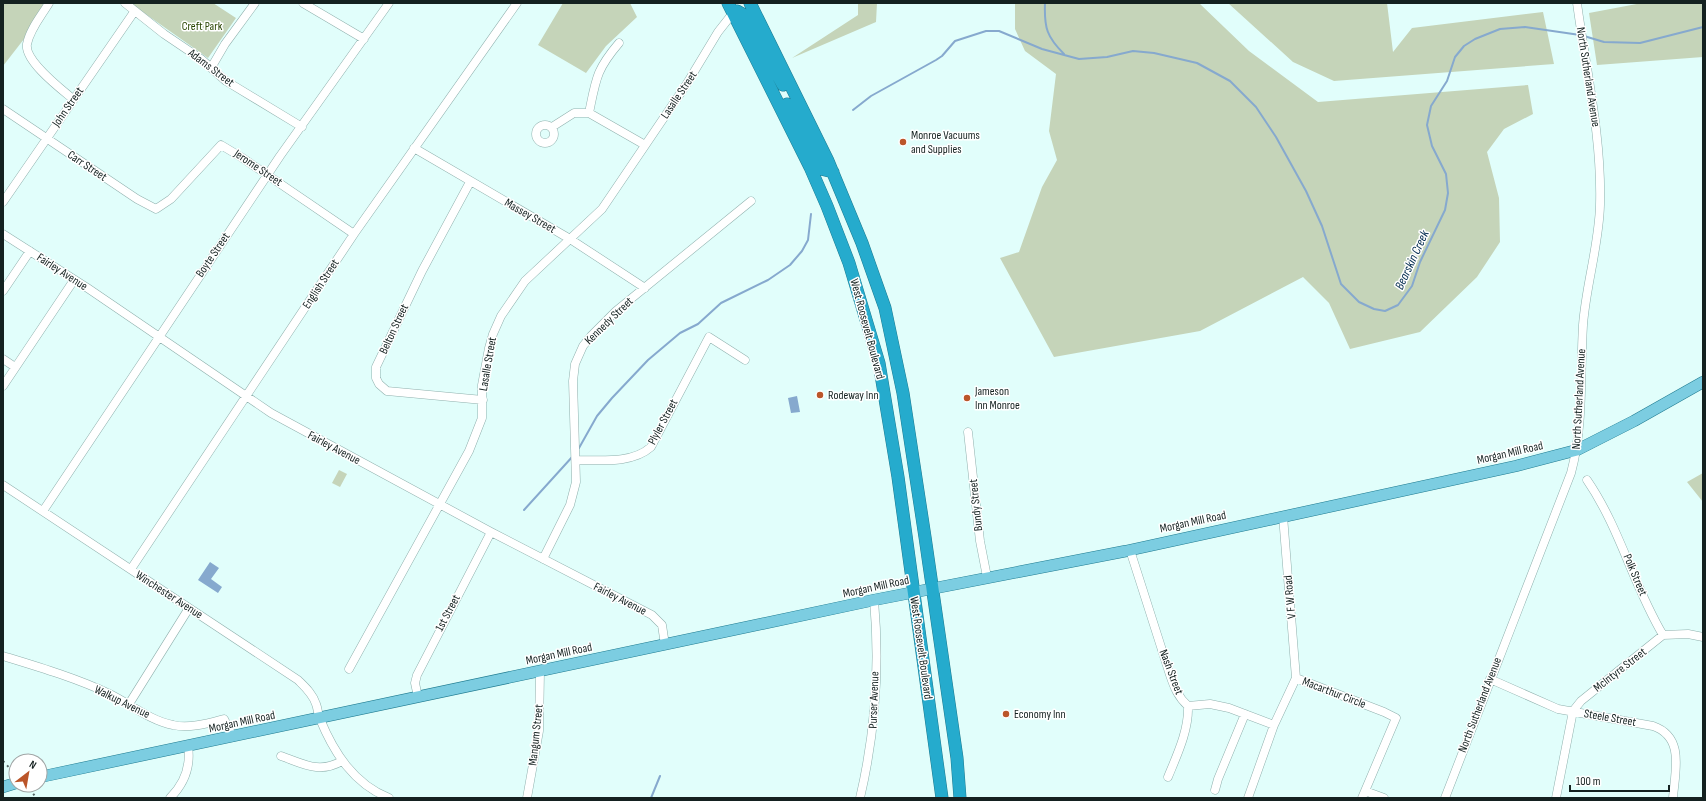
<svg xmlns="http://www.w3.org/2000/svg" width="1706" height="801" font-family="'Sofia Sans Condensed',sans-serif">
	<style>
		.green { fill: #c5d4b9 }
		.water { fill: #86a9ce }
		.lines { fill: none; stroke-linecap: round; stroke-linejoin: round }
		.stream { stroke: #86a9ce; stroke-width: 2 }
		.minor-casing { stroke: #8fb0ad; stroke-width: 9 }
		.major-casing { stroke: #1f7b90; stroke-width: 12 }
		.highway-casing { stroke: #1f7b90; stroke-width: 13 }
		.minor { stroke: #fff; stroke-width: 8 }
		.major { stroke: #7ccde1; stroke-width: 11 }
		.highway { stroke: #25abcd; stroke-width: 12 }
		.rail { stroke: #536564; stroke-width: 2; stroke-dasharray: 2 4; stroke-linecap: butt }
		.poi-dot { fill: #bb5529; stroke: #fff; stroke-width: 1.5 }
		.labels { text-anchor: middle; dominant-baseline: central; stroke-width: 3; stroke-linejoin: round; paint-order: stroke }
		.park-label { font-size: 12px; fill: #284400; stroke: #fff }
		.street-label { font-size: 12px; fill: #142120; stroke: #fff }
		.poi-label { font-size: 12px; fill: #142120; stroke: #fff; text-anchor: start }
		.water-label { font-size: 13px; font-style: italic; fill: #052e51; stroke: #fff }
	</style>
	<rect width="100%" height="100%" fill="#e1fefb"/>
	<path class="green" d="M3,3H52L3,66Z
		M130,3H213L236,18L208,58Z
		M563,3H630L637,17L606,46L586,73L538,45Z
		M858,3H877L876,22L792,58L858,15Z
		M1015,3H1199L1249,51L1318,102L1528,85L1533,114L1504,129L1487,152L1499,198L1500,242L1477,277L1420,332L1350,349L1329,303L1303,277L1200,331L1054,357L1000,258L1019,252L1042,187L1057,160L1049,131L1056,74L1025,51L1015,29Z
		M1228,3H1387L1393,52L1412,28L1543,12L1554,64L1334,81L1293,62Z
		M1642,3H1703V57L1597,65L1589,13Z
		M339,470L347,474L340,487L332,483Z
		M1703,473V502L1687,482Z"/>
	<path class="water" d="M797,396L800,412L791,413L788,398Z
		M210,562L219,568L211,579L222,587L218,593L198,580Z"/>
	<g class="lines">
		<path class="stream" d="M1045,3C1044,28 1047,37 1064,54
			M1584,36L1604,42L1640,43L1703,27
			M853,110L871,96L936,60L942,56L955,41L986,31H999L1042,49L1079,59L1107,57L1133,51L1154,53L1197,63L1230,81L1256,107L1276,137L1306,191L1322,226L1341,284L1359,302L1374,309L1385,311L1398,305L1412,286L1420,262L1445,210L1448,193L1446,174L1432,146L1427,125L1431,106L1447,81L1455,57L1464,46L1475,39L1500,29L1525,27L1580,35
			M579,448L597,416L612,398L648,360L680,333L698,324L721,303L768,280L790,265L802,251L808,240L811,214
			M524,510L573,456
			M651,798L660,776"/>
		<g class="minor-casing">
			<path id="minor" d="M49,3C42,15 30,29 27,44C24,61 61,89 73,99
				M125,3L164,34L201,59L226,81L302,127
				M303,3L364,39
				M211,68L225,44L255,3
				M3,109L137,199L156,209L171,199L221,145L241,157L354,234
				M589,113C596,79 596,70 619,43
				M536 134a9 9 0 1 1 18 0a9 9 0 1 1-18 0Z
				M552,127L574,113H589L645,145
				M414,148L570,239L645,288
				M470,182L422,271L376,367V378L379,384L387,391L483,400
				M3,202L134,12
				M3,234L86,287L271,413L491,532L652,615L662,625L665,645
				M3,291L30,251
				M3,359L15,367
				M3,386L74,280
				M968,432L980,541L987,577
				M576,460C600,460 632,464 651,447L709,337L745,360
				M1587,480C1620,528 1633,585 1663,635L1688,634L1703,637
				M3,485L298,680C305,687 313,694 316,704C318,709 318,715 320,719C334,753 354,784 389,798
				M43,511L280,156L389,3
				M1130,550L1170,675C1174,687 1178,697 1188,706L1210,704L1229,708L1274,725
				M543,559L570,505L576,482L573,381L575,364L583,346L591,336L616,311L751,201
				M131,569L354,234L517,3
				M3,656C39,667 76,678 110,694C130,704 151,721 173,725C189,729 209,723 224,719L233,737
				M349,669L469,451L482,418V385L489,348L493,334L501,316L525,281L602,209L686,85L718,32L733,13
				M1296,678L1384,712L1396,718L1362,798
				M1490,679L1558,709L1653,726C1685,737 1675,771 1673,798
				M418,697L415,683L417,675L491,532
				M129,704L189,608
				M281,756C304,764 319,774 342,761
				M1168,777C1177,755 1189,730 1188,706
				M1215,790L1218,779L1245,714
				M1365,791L1384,798
				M170,798C184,784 191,766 188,746
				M527,798L539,731L540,671
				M860,798C875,734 880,666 874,600
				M1248,798L1274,725L1296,678L1283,516
				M1445,798L1571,473C1584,425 1580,374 1583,325C1586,285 1599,245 1600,205C1602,137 1586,70 1577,3
				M1556,798L1573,711L1581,701L1663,635"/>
		</g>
		<g class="major-casing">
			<path id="major" d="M40,777L874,600L1126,551L1516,466L1577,450L1634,421L1703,382
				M3,787L16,783"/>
		</g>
		<g class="highway-casing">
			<path id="highway" d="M728,3L810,167L827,206L849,263L879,363L898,477L942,798
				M750,3L828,161L862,243L885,308L903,393L925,537L957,758L960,798
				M733,13L737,11L744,15L783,85
				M787,104L821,169L833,172"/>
		</g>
		<use href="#minor" class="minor"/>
		<use href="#major" class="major"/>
		<use href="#highway" class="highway"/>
		<path class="rail" d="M3,761L16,775
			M25,785L37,798"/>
	</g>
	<g class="poi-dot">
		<circle cx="903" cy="142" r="4"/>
		<circle cx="820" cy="395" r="4"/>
		<circle cx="967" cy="398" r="4"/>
		<circle cx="1006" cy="714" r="4"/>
	</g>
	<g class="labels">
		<g class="park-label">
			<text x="202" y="26">Creft Park</text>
		</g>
		<g class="street-label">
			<text transform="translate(211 68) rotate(37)">Adams Street</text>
			<text transform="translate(1588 77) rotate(81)">North Sutherland Avenue</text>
			<text transform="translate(679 95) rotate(-56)">Lasalle Street</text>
			<text transform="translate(68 107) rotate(-55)">John Street</text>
			<text transform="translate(87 166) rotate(34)">Carr Street</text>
			<text transform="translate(258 168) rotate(34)">Jerome Street</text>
			<text transform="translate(530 216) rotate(30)">Massey Street</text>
			<text transform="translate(213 255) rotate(-56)">Boyte Street</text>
			<text transform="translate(62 272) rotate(33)">Fairley Avenue</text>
			<text transform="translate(321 284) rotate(-57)">English Street</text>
			<text transform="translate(609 321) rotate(-44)">Kennedy Street</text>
			<text transform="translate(394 329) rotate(-65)">Belton Street</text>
			<text transform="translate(867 329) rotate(75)">West Roosevelt Boulevard</text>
			<text transform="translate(488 364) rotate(-80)">Lasalle Street</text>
			<text transform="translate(1579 399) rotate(-87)">North Sutherland Avenue</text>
			<text transform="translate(663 422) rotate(-62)">Plyler Street</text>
			<text transform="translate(334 448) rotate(28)">Fairley Avenue</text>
			<text transform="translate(1510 453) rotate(-13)">Morgan Mill Road</text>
			<text transform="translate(976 505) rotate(-96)">Bundy Street</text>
			<text transform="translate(1193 522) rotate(-12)">Morgan Mill Road</text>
			<text transform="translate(1635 575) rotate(67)">Polk Street</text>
			<text transform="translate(876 587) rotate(-12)">Morgan Mill Road</text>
			<text transform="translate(169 595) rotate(33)">Winchester Avenue</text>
			<text transform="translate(1290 597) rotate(-95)">V F W Road</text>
			<text transform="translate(620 599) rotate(27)">Fairley Avenue</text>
			<text transform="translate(448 613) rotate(-62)">1st Street</text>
			<text transform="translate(921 648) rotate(82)">West Roosevelt Boulevard</text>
			<text transform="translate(559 654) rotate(-12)">Morgan Mill Road</text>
			<text transform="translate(1620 670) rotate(-38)">McIntyre Street</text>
			<text transform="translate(1171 672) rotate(69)">Nash Street</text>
			<text transform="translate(1334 693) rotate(21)">Macarthur Circle</text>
			<text transform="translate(874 700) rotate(-88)">Purser Avenue</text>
			<text transform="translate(122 702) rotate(26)">Walkup Avenue</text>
			<text transform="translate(1480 705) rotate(-69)">North Sutherland Avenue</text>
			<text transform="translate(1610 718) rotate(10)">Steele Street</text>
			<text transform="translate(242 722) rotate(-12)">Morgan Mill Road</text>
			<text transform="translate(536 735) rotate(-84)">Mangum Street</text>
		</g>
		<g class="poi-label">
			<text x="911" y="135">Monroe Vacuums<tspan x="911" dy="14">and Supplies</tspan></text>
			<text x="975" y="391">Jameson<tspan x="975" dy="14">Inn Monroe</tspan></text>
			<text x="828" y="395">Rodeway Inn</text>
			<text x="1014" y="714">Economy Inn</text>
		</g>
		<g class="water-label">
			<text transform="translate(1412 260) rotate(-65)">Bearskin Creek</text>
		</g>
	</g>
	<rect width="1706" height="801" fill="none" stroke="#142120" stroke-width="8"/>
	<g transform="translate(28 773) rotate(31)"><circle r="19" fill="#ffffff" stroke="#a1a6a6"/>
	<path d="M0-3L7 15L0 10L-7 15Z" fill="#bb5529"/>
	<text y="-6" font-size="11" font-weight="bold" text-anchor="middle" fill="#142120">N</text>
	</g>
	<path d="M1570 785v6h99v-6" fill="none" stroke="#142120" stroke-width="2"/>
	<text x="1576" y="785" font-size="12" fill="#142120" stroke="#ffffff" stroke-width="3" paint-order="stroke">100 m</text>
</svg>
